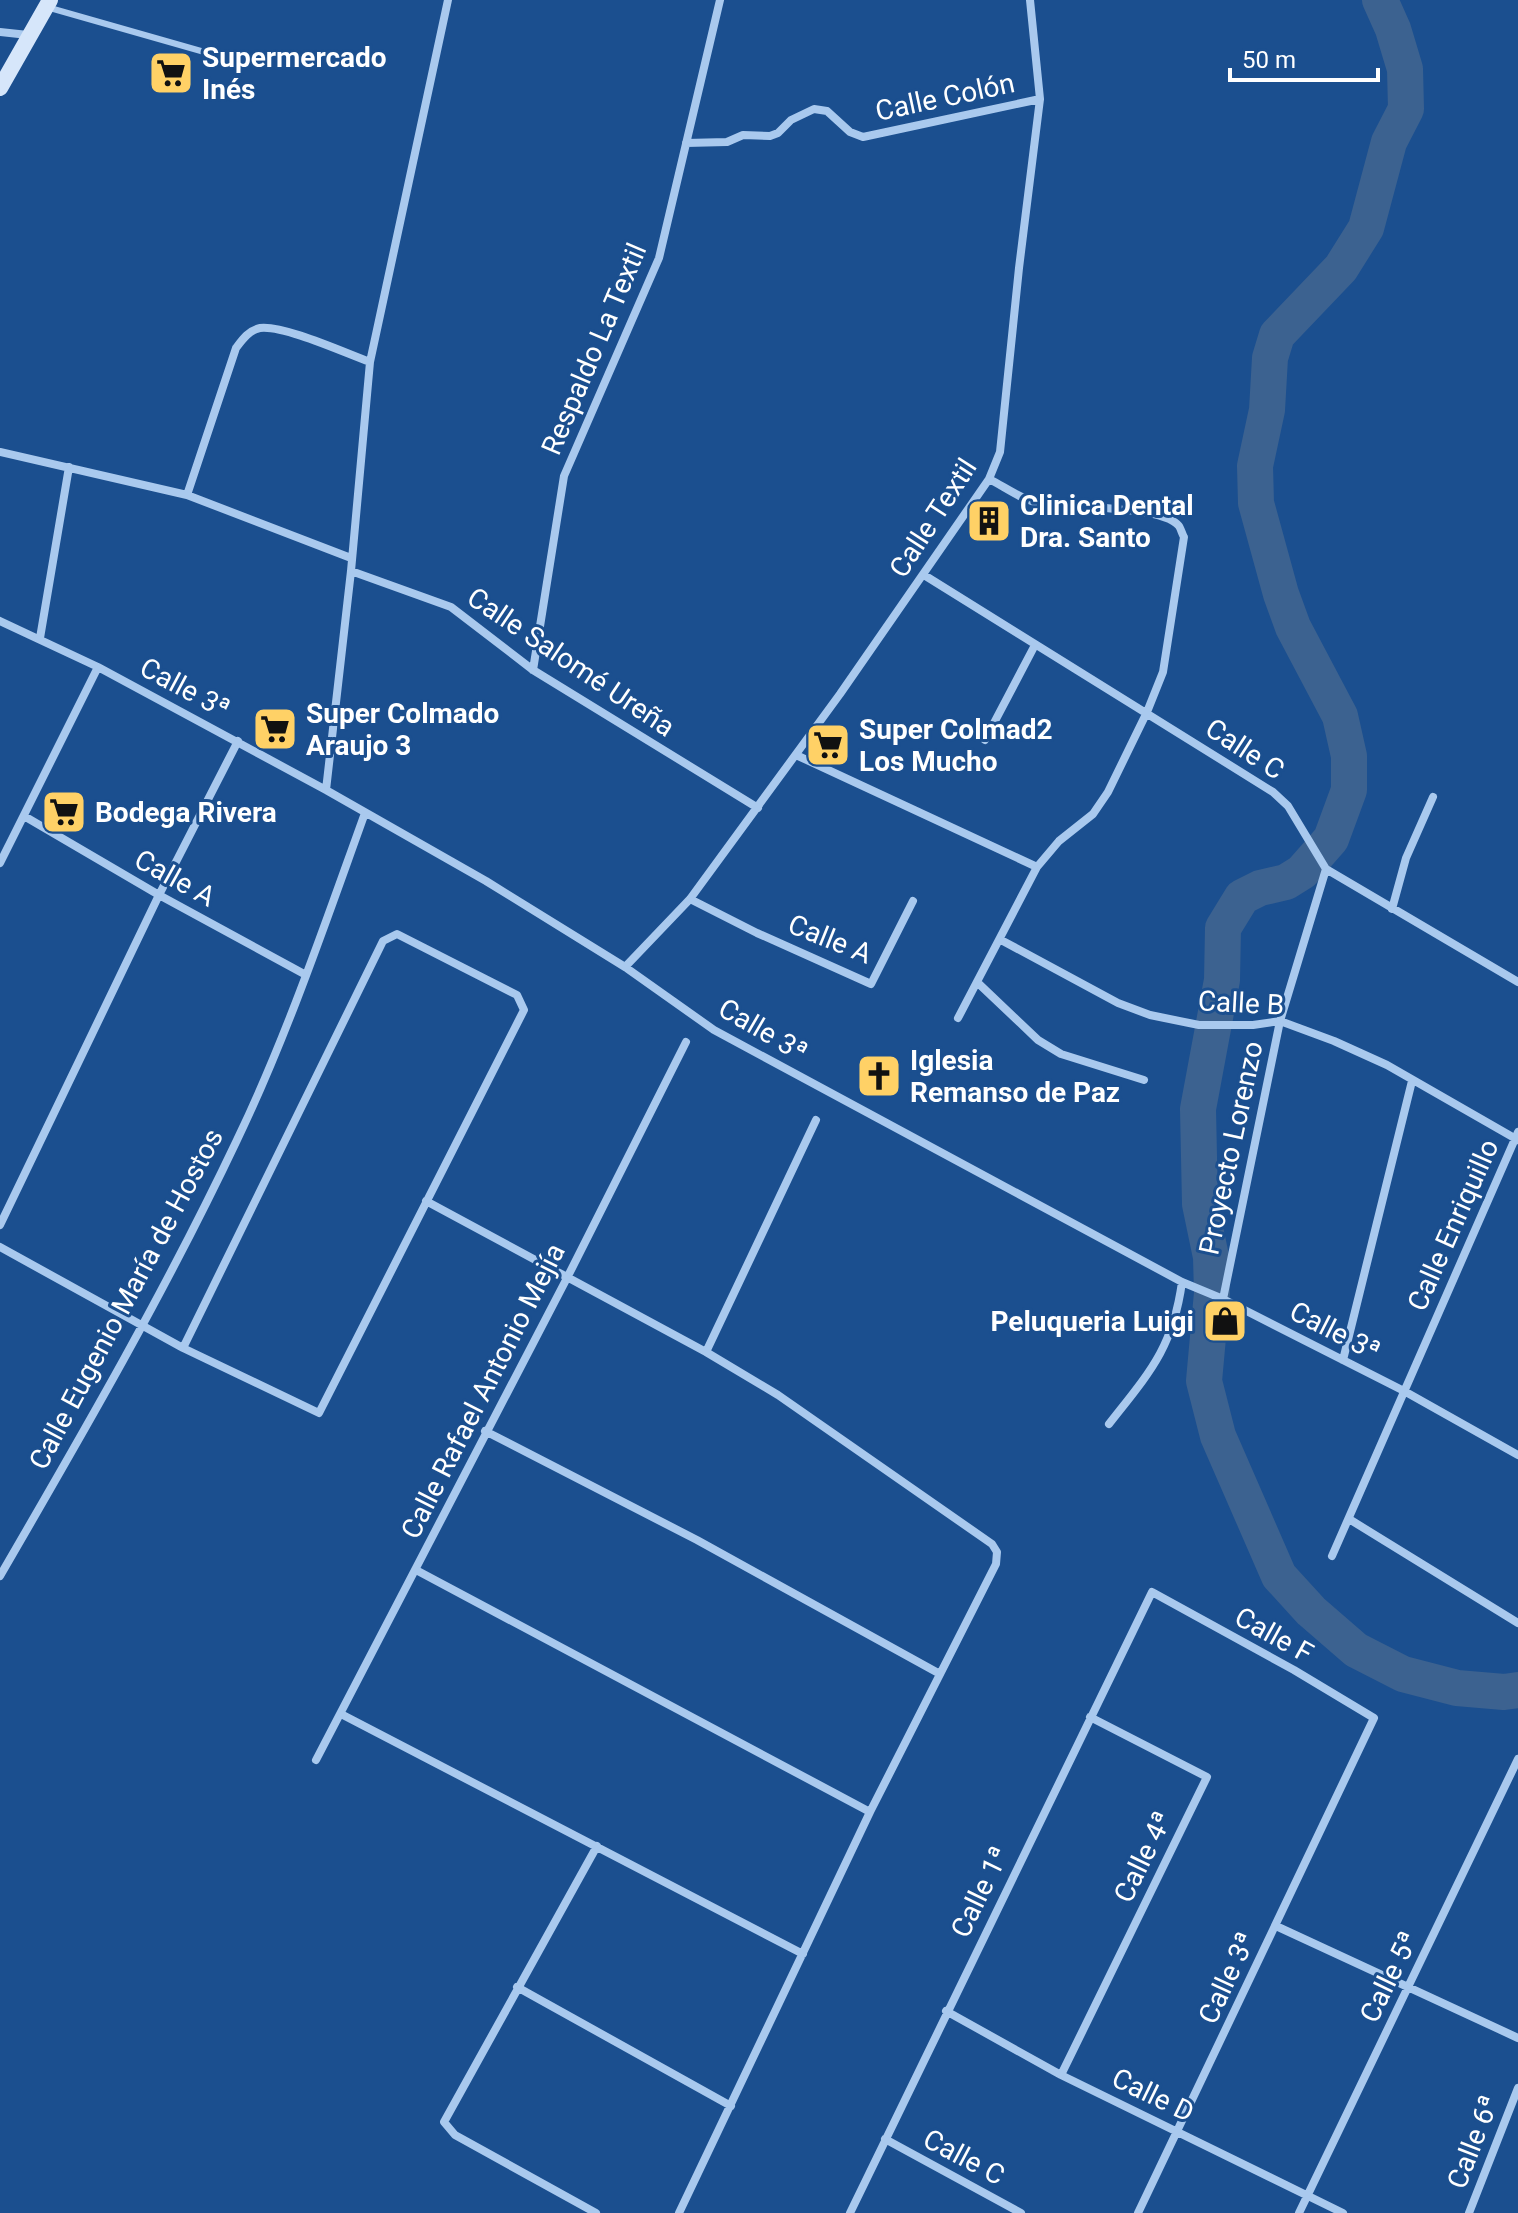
<svg xmlns="http://www.w3.org/2000/svg" width="1518" height="2213" font-family="Roboto,sans-serif">
	<style>
		.lines { fill: none; stroke-linecap: round; stroke-linejoin: round }
		.river { stroke: #3c6290; stroke-width: 36 }
		.service { stroke: #a9c9ee; stroke-width: 6 }
		.minor { stroke: #a9c9ee; stroke-width: 8 }
		.secondary { stroke: #d6e6fa; stroke-width: 16 }
		.labels { text-anchor: middle; dominant-baseline: central; stroke-width: 6; stroke-linejoin: round; paint-order: stroke }
		.poi-label { font-size: 28px; font-weight: bold; fill: #fff; stroke: #1b4f8f; text-anchor: start }
		.street-label { font-size: 28px; fill: #fff; stroke: #1b4f8f }
	</style>
	<rect width="100%" height="100%" fill="#1b4f8f"/>
	<g class="lines">
		<path class="river" d="M1380,0L1393,29L1405,69L1406,109L1389,142L1366,228L1341,268L1277,335L1270,358L1267,410L1255,466L1256,503L1281,594L1293,627L1340,716L1349,756V790L1331,839L1302,872L1286,882L1260,888L1242,897L1223,928L1222,980L1198,1109L1200,1204L1211,1257L1212,1293L1204,1381L1218,1436L1279,1576L1311,1611L1356,1650L1403,1674L1457,1688L1504,1692L1518,1690"/>
		<path class="service" d="M50,8L236,61"/>
		<path class="minor" d="M0,32L28,35
			M686,143L727,142L743,135L770,136L778,133L791,120L814,109L827,111L850,132L863,137L1040,99
			M0,452L187,495L351,558
			M187,495L236,348C242,340 249,330 260,328C284,325 345,353 370,362
			M351,571L451,607L533,670L758,808
			M924,575L1273,792L1288,806L1326,869L1518,982
			M0,621L98,667L326,790L486,881L625,967L714,1030L1182,1282L1223,1299L1404,1391L1518,1455
			M40,638L69,467
			M533,670L564,476L659,258L720,0
			M985,740L1035,645
			M796,755L1037,867
			M326,790L351,571L370,362L448,0
			M24,816L159,895L306,975
			M0,863L98,667
			M690,899L757,933L871,984L913,901
			M1392,909L1406,858L1433,797
			M1001,940L1118,1003L1150,1015L1199,1025H1253L1280,1021L1334,1041L1387,1065L1518,1140
			M625,967L690,899L840,694L989,479L1000,452L1019,268L1040,99L1030,0
			M978,983L1038,1040L1061,1054L1144,1080
			M958,1018L1037,867L1059,841L1093,814L1108,792L1147,712L1163,672L1184,537C1183,536 1180,527 1179,526C1162,505 1067,508 1039,503C1022,500 1005,487 989,479
			M426,1201L706,1352L778,1395L992,1544L997,1552L996,1564L870,1812L679,2213
			M0,1225L159,895L238,741
			M0,1247L183,1348L319,1413L524,1010L517,995L397,934L383,941L183,1348
			M1223,1299L1280,1021L1326,869
			M706,1352L816,1120
			M1343,1360L1412,1081
			M1109,1424C1149,1373 1173,1348 1182,1282
			M485,1431L697,1540L940,1674
			M1349,1519L1518,1623
			M1332,1556L1518,1132
			M416,1570L870,1812
			M0,1576C83,1433 166,1290 237,1140C287,1036 326,921 365,813
			M341,1714L803,1954
			M316,1760L567,1278L686,1042
			M1276,1926L1518,2038
			M517,1987L731,2106
			M946,2011L1061,2075L1343,2213
			M1061,2075L1207,1777L1090,1717
			M885,2139L1021,2213
			M596,2213L455,2135L444,2122L597,1846
			M850,2213L1152,1592L1294,1670L1374,1718L1138,2213
			M1299,2213L1518,1759
			M1469,2213L1518,2088"/>
		<path class="secondary" d="M0,88L50,0"/>
	</g>
	<defs>
		<g id="supermarket-square" transform="scale(2.3)"><rect x="-9" y="-9" width="18" height="18" rx="4" fill="#ffd166" stroke="#1b4f8f"/><path d="M-6-5.5h2.5l.6 2H6L4.5 2H-2.5L-4.4-4H-6ZM-1.5 3.2a1.3 1.3 0 1 0 .1 0ZM3 3.2a1.3 1.3 0 1 0 .1 0Z" fill="#111"/></g>
		<g id="building-square" transform="scale(2.3)"><rect x="-9" y="-9" width="18" height="18" rx="4" fill="#ffd166" stroke="#1b4f8f"/><path d="M-4-6H4V6H1V3H-1V6H-4ZM-2.5-4.3h1.7v1.8h-1.7ZM.8-4.3h1.7v1.8H.8ZM-2.5-1h1.7V.8h-1.7ZM.8-1h1.7V.8H.8Z" fill="#111"/></g>
		<g id="church-square" transform="scale(2.3)"><rect x="-9" y="-9" width="18" height="18" rx="4" fill="#ffd166" stroke="#1b4f8f"/><path d="M-1.2-6h2.4v3.5h3.3v2.4h-3.3V6h-2.4V-.1h-3.3v-2.4h3.3Z" fill="#111"/></g>
		<g id="shop-square" transform="scale(2.3)"><rect x="-9" y="-9" width="18" height="18" rx="4" fill="#ffd166" stroke="#1b4f8f"/><path d="M-5-2.5h2.3a2.7 3.5 0 0 1 5.4 0H5L5.5 6h-11ZM-1.5-2.5h3a1.5 2.3 0 0 0-3 0Z" fill="#111"/></g>
	</defs>
	<g fill-rule="evenodd">
		<use href="#supermarket-square" x="171" y="73"/>
		<use href="#building-square" x="989" y="521"/>
		<use href="#supermarket-square" x="275" y="729"/>
		<use href="#supermarket-square" x="828" y="745"/>
		<use href="#supermarket-square" x="64" y="812"/>
		<use href="#church-square" x="879" y="1076"/>
		<use href="#shop-square" x="1225" y="1321"/>
	</g>
	<g class="labels">
		<g class="poi-label">
			<text x="202" y="57">Supermercado<tspan x="202" dy="32">Inés</tspan></text>
			<text x="1020" y="505">Clinica Dental<tspan x="1020" dy="32">Dra. Santo</tspan></text>
			<text x="306" y="713">Super Colmado<tspan x="306" dy="32">Araujo 3</tspan></text>
			<text x="859" y="729">Super Colmad2<tspan x="859" dy="32">Los Mucho</tspan></text>
			<text x="95" y="812">Bodega Rivera</text>
			<text x="910" y="1060">Iglesia<tspan x="910" dy="32">Remanso de Paz</tspan></text>
			<text x="1194" y="1321" text-anchor="end">Peluqueria Luigi</text>
		</g>
		<g class="street-label">
			<text transform="translate(945 97) rotate(-12)">Calle Colón</text>
			<text transform="translate(594 349) rotate(-67)">Respaldo La Textil</text>
			<text transform="translate(933 518) rotate(-57)">Calle Textil</text>
			<text transform="translate(571 662) rotate(34)">Calle Salomé Ureña</text>
			<text transform="translate(185 688) rotate(28)">Calle 3ª</text>
			<text transform="translate(1245 749) rotate(33)">Calle C</text>
			<text transform="translate(175 878) rotate(29)">Calle A</text>
			<text transform="translate(830 939) rotate(22)">Calle A</text>
			<text transform="translate(1241 1003) rotate(3)">Calle B</text>
			<text transform="translate(763 1030) rotate(30)">Calle 3ª</text>
			<text transform="translate(1231 1148) rotate(-78)">Proyecto Lorenzo</text>
			<text transform="translate(1453 1225) rotate(-66)">Calle Enriquillo</text>
			<text transform="translate(126 1299) rotate(-62)">Calle Eugenio María de Hostos</text>
			<text transform="translate(1335 1331) rotate(27)">Calle 3ª</text>
			<text transform="translate(483 1391) rotate(-63)">Calle Rafael Antonio Mejía</text>
			<text transform="translate(1274 1635) rotate(29)">Calle F</text>
			<text transform="translate(1143 1857) rotate(-64)">Calle 4ª</text>
			<text transform="translate(980 1892) rotate(-64)">Calle 1ª</text>
			<text transform="translate(1389 1977) rotate(-64)">Calle 5ª</text>
			<text transform="translate(1227 1978) rotate(-65)">Calle 3ª</text>
			<text transform="translate(1153 2095) rotate(26)">Calle D</text>
			<text transform="translate(1473 2142) rotate(-69)">Calle 6ª</text>
			<text transform="translate(964 2157) rotate(28)">Calle C</text>
		</g>
	</g>
	<path d="M1230 68v12h148v-12" fill="none" stroke="#ffffff" stroke-width="4"/>
	<text x="1242" y="68" font-size="24" fill="#ffffff" stroke="#1b4f8f" stroke-width="6" paint-order="stroke">50 m</text>
</svg>
